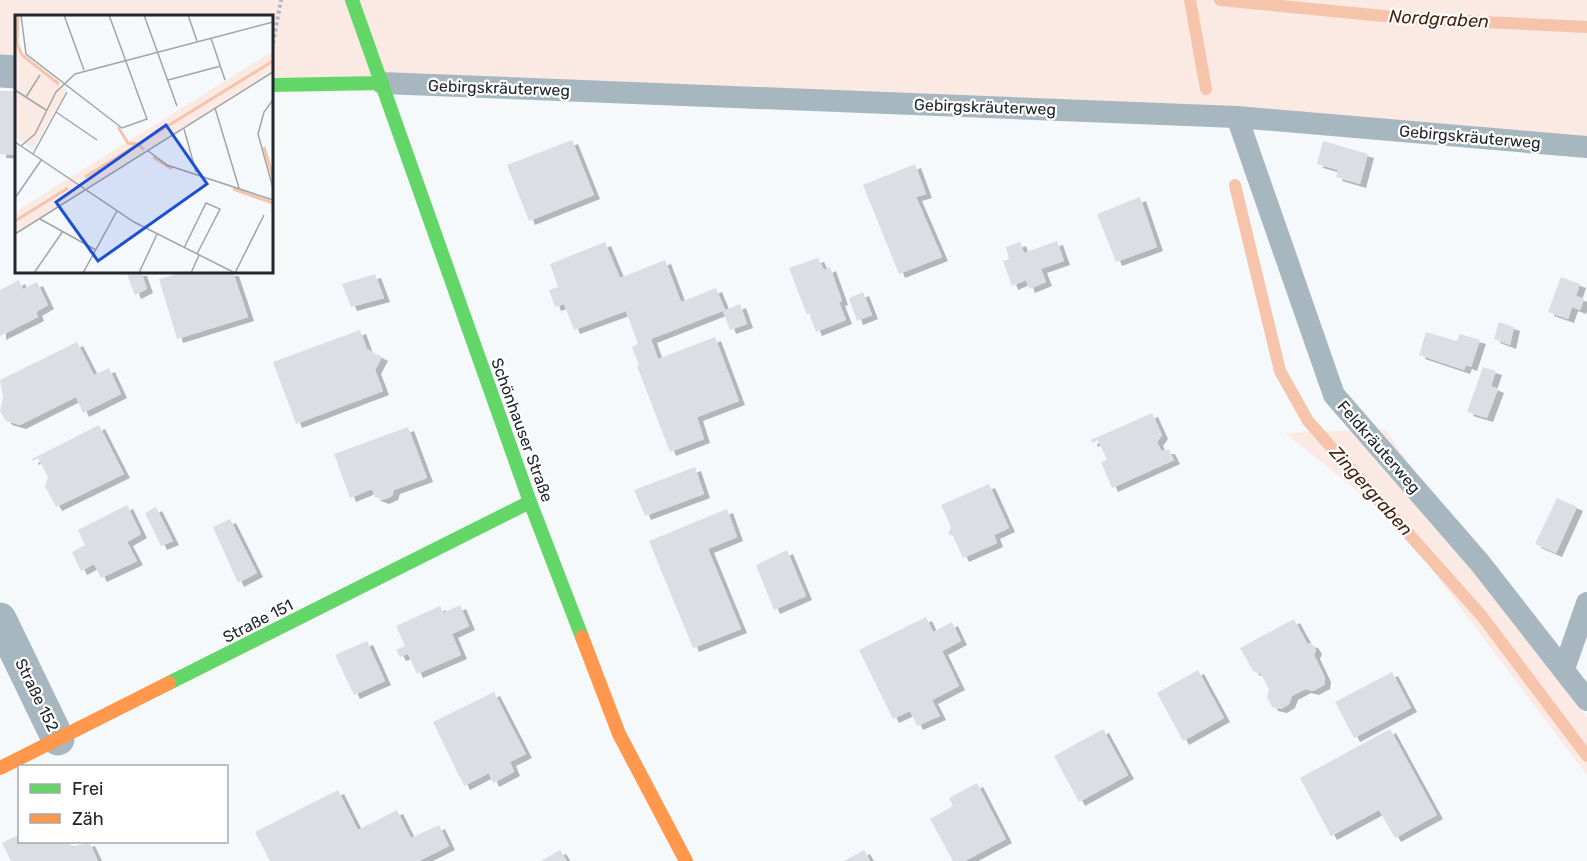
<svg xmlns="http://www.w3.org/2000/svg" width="1587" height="861" font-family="Rubik,sans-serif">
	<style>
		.green { fill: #faeae3 }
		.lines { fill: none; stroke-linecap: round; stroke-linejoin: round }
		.stream { stroke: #f5c4aa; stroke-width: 12 }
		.building { fill: #dbdfe4; filter: url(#shadow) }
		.path { stroke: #aeb8bf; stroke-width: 4; stroke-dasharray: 3 3; stroke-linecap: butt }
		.lane { stroke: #a7b7c0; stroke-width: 22 }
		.street { stroke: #a7b7c0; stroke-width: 33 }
		.fast { stroke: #63d668; stroke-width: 14 }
		.slow { stroke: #ff974d; stroke-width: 14 }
		.labels { text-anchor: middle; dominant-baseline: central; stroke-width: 4.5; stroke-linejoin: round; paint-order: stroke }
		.street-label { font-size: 16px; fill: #21272c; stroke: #fff }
		.water-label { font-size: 18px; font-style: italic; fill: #4a2714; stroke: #fff }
		.inset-river { fill: none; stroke: #f5c4aa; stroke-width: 3 }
		.inset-road { fill: none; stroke: #a1a5a9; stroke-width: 1.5 }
		.view { fill: #1d4ed8; fill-opacity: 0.15; stroke: #1d4ed8; stroke-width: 3 }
		.inset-edge { fill: none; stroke: #21272c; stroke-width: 3 }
	</style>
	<defs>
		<filter id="shadow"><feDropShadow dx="6" dy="4" stdDeviation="0" flood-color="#0004"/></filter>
	</defs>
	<rect width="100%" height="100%" fill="#f6f9fc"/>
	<path class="green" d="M0,0H1587V147L272,77V16H16V62L0,61Z
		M1385,429L1587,718V775L1395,521L1285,433Z"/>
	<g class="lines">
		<path class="stream" d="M1190,0L1206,89
			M1220,0L1404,18L1587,27
			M1235,185L1280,371L1308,421L1481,615L1587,756"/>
	</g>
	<path class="building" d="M0,91H16V155L0,154Z
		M572,140L594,195L529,221L507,165Z
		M1323,141L1368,154L1360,184L1336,177L1338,170L1317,164Z
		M915,164L926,194L916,197L942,257L899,274L863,185Z
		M1140,197L1157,247L1116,262L1097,214Z
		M1057,241L1064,261L1041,269L1046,282L1029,289L1026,280L1012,286L1003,261L1009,259L1006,247L1020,242L1024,253Z
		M605,242L620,278L665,260L681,302L716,288L725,310L651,339L658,359L715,337L739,401L697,417L704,439L670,452L637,366L639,365L632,347L638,344L626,311L574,330L564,304L555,307L549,290L558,287L550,264Z
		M818,258L824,270L830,267L842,301L839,302L846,320L816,332L809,313L807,315L789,268Z
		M126,272H141L147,289L135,295Z
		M185,272H233L248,317L177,339L159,279Z
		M375,274L384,298L351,307L342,284Z
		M1561,277L1580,284L1576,296L1584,299L1580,310L1572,307L1568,319L1548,312Z
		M19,280L23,289L37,282L48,305L36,312L38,317L0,336V290Z
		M863,292L872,315L857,321L849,298Z
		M740,304L747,324L730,330L723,311Z
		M1499,322L1514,327L1510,345L1494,339Z
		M360,330L367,349L382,357L375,370L383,391L296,424L273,362Z
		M1426,332L1457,341L1460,334L1480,340L1471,367L1466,365L1464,370L1419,355Z
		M77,342L94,375L109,368L121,394L83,413L76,397L20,425L6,421L0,411L3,397L0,380Z
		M1483,367L1496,371L1491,386L1498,389L1487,418L1467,412Z
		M1152,413L1162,435L1157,442L1161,450H1169L1174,460L1112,488L1101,462L1107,460L1098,440L1092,443L1091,440Z
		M99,425L124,474L56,507L45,486L48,477L38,458L33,461L32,459Z
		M408,427L427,478L394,490L392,496L383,500L375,497L372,489L350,498L334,454Z
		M695,467L704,494L645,516L634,490Z
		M989,484L1009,528L994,535L997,543L963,558L953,536L948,534L951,527L941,505Z
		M1557,498L1577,507L1556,553L1535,544Z
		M127,505L141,534L127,542L137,561L101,578L94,564L81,571L72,552L85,545L78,530Z
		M156,507L173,541L161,546L145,513Z
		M727,509L737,537L708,549L741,629L693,648L649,541Z
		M230,519L257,573L238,583L213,527Z
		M787,550L806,596L774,610L756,565Z
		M460,605L469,626L452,634L461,655L417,674L408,654L400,657L396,650L405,646L396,626L440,606L443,613Z
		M926,617L933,632L952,622L961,641L942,651L959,686L932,700L940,716L917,726L910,711L893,719L859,650Z
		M1294,619L1307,643L1312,644L1316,650L1314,655L1325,678L1324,685L1313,691L1305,689L1292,696L1289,704L1281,709L1272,707L1267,697L1269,689L1261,674L1253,671L1240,648Z
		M367,641L385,681L354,695L335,655Z
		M1198,670L1224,718L1183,741L1157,693Z
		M1392,672L1411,708L1354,738L1335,702Z
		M494,692L526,754L510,762L514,772L493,783L489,773L464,786L433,722Z
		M1103,729L1128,775L1079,802L1054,756Z
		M1390,729L1437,815L1395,838L1379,810L1331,836L1300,778Z
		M977,783L1006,839L965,861H953L930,819L953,806L949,798Z
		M338,790L358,830L397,810L411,838L439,825L449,846L419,861H270L255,832Z
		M20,834V842H70L72,847L89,842L98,861H11L2,843Z
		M560,850L567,861H541Z
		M864,850L870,861H844Z"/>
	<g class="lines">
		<path class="path" d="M272,49L281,0"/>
		<path class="lane" d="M382,83L1237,117L1587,147
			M1237,117L1334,395L1480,563L1587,700
			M1564,669L1587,603"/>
		<path class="street" d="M0,71L16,72
			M0,619L58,739"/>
		<path class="fast" d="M352,0L530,502L582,637
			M272,85L382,83
			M169,683L530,502"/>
		<path class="slow" d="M582,637L619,734L686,861
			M0,768L169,683"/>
	</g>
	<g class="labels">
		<g class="street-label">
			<text transform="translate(499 88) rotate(2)">Gebirgskräuterweg</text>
			<text transform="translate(985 107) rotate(2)">Gebirgskräuterweg</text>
			<text transform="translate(1470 137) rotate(5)">Gebirgskräuterweg</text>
			<text transform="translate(522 430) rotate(70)">Schönhauser Straße</text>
			<text transform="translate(1379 447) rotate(49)">Feldkräuterweg</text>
			<text transform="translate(258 621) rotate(-27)">Straße 151</text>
			<text transform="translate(37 695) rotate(64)">Straße 152</text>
		</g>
		<g class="water-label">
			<text transform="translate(1439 19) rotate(3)">Nordgraben</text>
			<text transform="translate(1371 491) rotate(48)">Zingergraben</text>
		</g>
	</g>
	<g transform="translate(15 15)">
		<rect width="258" height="258" fill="#f6f9fc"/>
		<path d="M0,18L6,41L52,75L18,134L0,122ZM258,36V57L0,218V197Z" fill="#faeae3"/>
		<path class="inset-river" d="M3,0L2,28L7,40L44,69M103,112L113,128L123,129L129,135M249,132L258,162M138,142L157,154M70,162L258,46M218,174L258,188M0,206L53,173"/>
		<path class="inset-road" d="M6,0L11,39L107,113L132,104L94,0M49,0L69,55M129,0L162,91M173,0L182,26M196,23L210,65M153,65L206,51M0,75L31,95M11,82L25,60M258,85L249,97L243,119L258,173M200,93L224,173M41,97L82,125M169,114L181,157M0,127L119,207L220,258M6,131L20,119L41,77L60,59L258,7M132,135L152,150L258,185M18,139L52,77M0,183L27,144M25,204L81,235M0,219L258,57M169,233L191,188L205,194L182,239M19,258L48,216M68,258L102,196M124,258L142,219M176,258L184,240M220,258L249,200"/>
		<path class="view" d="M151,110L192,169L83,246L41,187Z"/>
		<rect width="258" height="258" class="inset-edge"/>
	</g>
	<rect x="18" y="765" width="210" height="78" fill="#ffffff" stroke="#a6a9ab" stroke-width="1.5"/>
	<rect x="30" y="784" width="30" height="9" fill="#63d668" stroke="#a6a9ab" stroke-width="1.5"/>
	<text x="72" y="795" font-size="18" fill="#21272c">Frei</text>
	<rect x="30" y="814" width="30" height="9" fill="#ff974d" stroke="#a6a9ab" stroke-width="1.5"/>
	<text x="72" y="825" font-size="18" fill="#21272c">Zäh</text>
</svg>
